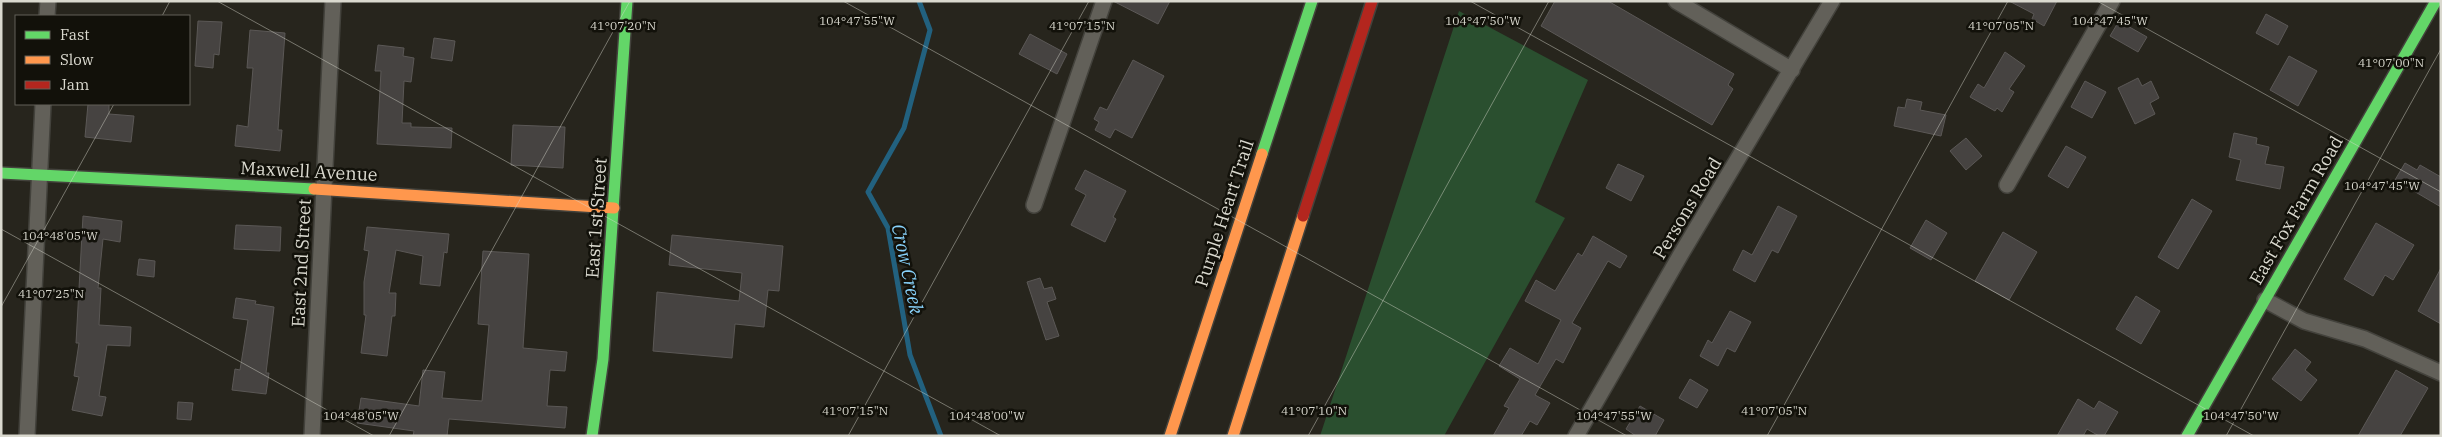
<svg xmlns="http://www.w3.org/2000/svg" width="2442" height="437" font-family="'IBM Plex Serif',serif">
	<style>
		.green { fill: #2a4f2f }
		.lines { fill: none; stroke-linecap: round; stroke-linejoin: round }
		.stream { stroke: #22617f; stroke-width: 5 }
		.building { fill: #464341; stroke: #5b5856 }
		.street-casing { stroke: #43423c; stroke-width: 18 }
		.fast-casing { stroke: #43423c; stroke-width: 14 }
		.slow-casing { stroke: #43423c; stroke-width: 14 }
		.jam-casing { stroke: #43423c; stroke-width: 14 }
		.street { stroke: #626059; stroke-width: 15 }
		.fast { stroke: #63d668; stroke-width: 11 }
		.slow { stroke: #ff974d; stroke-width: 11 }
		.jam { stroke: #b3261e; stroke-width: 11 }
		.ticks { fill: none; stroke: #dad9cf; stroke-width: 1; stroke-opacity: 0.45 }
		.labels { text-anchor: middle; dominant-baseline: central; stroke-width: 5; stroke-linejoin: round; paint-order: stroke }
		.street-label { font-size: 18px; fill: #dad9cf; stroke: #12110a }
		.water-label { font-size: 19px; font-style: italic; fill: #88d2fb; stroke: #12110a }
		.ticks-label { font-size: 12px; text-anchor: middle; fill: #dad9cf; stroke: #12110a; stroke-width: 5; stroke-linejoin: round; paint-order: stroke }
	</style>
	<rect width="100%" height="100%" fill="#27251d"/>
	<path class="green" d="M1459,11L1588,80L1535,202L1565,218L1444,436H1320Z"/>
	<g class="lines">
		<path class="stream" d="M919,1L930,30L904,128L868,192L888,228L910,355L941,436"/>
	</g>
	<path class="building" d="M1113,1H1170L1158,24Z
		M1555,1H1608L1734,74L1728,85L1733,89L1712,125L1541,26Z
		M2009,1H2057L2044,26L2032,19L2034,14Z
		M2266,14L2288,26L2278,45L2256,33Z
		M198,21L222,22L219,55L214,54L213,68L195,66Z
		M2119,21L2147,37L2138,52L2110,36Z
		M250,30L285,33L278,130H282L280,151L235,146L237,125L248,127L253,68H247Z
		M1030,34L1067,54L1057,74L1019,54Z
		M434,38L455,41L452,61L431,58Z
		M378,45L404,48L403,56L414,58L411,82L404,81L402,123H411V127L452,128L451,148L377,144L381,71H375Z
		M2005,52L2025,66L2009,89L2014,92L2002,112L1997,108L1995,111L1970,97L1978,84L1984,88Z
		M2289,56L2317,71L2298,106L2270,90Z
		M1133,60L1164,76L1132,138L1115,129L1110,138L1095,130L1099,122L1094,119L1100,107L1107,110Z
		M2138,78L2142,86L2151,81L2159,98L2150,103L2155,114L2135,124L2118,88Z
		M2085,81L2106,92L2092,118L2071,107Z
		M1907,99L1922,102L1920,110L1946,115L1941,136L1894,126L1898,107L1905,108Z
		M88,104H109V114L134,116L131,142L85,137Z
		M513,125L565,127L563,168L511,165Z
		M2234,133L2257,138L2256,144L2269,147L2265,164L2284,167L2280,189L2236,180L2241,160L2229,157Z
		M1966,138L1982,156L1966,170L1950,151Z
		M2066,146L2086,157L2068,188L2048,176Z
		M2405,163L2417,170L2420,165L2441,177V207L2395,180Z
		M1618,164L1644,176L1631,201L1606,188Z
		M1085,170L1126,191L1113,217L1116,219L1105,242L1071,225L1086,195L1075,189Z
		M2192,199L2212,211L2178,269L2158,257Z
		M1778,206L1797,216L1778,253L1772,250L1755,282L1733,270L1743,250L1752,255Z
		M83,216L122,221L120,242L103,239L98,288H101L99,325L131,327L130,346L107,345L99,396L106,397L102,416L72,410L79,377L74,376L79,343H76Z
		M1926,220L1947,233L1931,260L1910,248Z
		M2376,223L2414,245L2393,280L2385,275L2373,296L2344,279Z
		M236,225L281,227L280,251L234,249Z
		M367,227L449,234L447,253L444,252L440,286L420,284L423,256L396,250L389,293H396L395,316H392L387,356L361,353L366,315H364V282L369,251L364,250Z
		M2003,232L2037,252L2009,300L1975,281Z
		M672,235L783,246L779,291L768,290L764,327L735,324L732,358L653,351L657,292L739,301L742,273L669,265Z
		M1593,236L1627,256L1620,268L1608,261L1572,323L1581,328L1563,363L1556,359L1535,395L1550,403L1537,425L1530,421L1521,436H1493L1509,408L1504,406L1520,379L1499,366L1510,348L1538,364L1561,320L1525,301L1536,280L1555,291L1578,253L1582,256Z
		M483,251L529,254L523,348L567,352L565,371L550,370L547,406L567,407L565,428L449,419L447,436H413L414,431L357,423L361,398L419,406L423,370L445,372L442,398L482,401L489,325L478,324Z
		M139,259L155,261L154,277L137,275Z
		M2441,268V324L2418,311Z
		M1040,278L1044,289L1052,287L1056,299L1047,302L1059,336L1046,340L1027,282Z
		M2136,296L2160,311L2141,344L2116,329Z
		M236,298L256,301L255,304L274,307L266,373H269L266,394L232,390L235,369L240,370L248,320L233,318Z
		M1730,311L1751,322L1735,352L1727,348L1718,366L1700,356L1708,340L1712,343Z
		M2295,349L2311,362L2305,370L2317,380L2301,401L2272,379Z
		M2396,370L2428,388L2400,436H2358Z
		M1690,379L1708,390L1697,408L1679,398Z
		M2078,399L2094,409L2099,401L2118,412L2104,436H2099L2087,429L2083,436H2057Z
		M178,402L193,403L191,420L177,419Z
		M1640,406L1664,420L1655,436H1636L1626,429Z"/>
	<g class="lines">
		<g class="street-casing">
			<path id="street" d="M1676,1L1792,70
				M47,16L48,1
				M2007,185L2112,1
				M1034,205L1104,1
				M2265,300L2304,321L2365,339L2441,373
				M27,436L43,104
				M312,436L333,1
				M1576,436L1681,254L1832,1"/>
		</g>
		<g class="fast-casing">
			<path id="fast" d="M1262,154L1312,1
				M1,173L314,189
				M592,436L603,359L627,1
				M2187,436L2436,1"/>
		</g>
		<g class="slow-casing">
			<path id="slow" d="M314,189L614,208
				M1170,436L1262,154
				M1233,436L1303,216"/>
		</g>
		<g class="jam-casing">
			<path id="jam" d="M1303,216L1372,1"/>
		</g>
		<use href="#street" class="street"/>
		<use href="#fast" class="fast"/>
		<use href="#slow" class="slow"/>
		<use href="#jam" class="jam"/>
	</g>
	<path class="ticks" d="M217,1L1001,436M843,1L1627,436M1470,1L2254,436M2097,1L2441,192M162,16L170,1M1,229L374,436M1,307L114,104M389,436L630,1M848,436L1089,1M1308,436L1549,1M1767,436L2008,1M2226,436L2441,49"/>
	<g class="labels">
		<g class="street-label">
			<text transform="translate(309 171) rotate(3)">Maxwell Avenue</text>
			<text transform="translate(1687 208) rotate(-59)">Persons Road</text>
			<text transform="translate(2296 210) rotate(-60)">East Fox Farm Road</text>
			<text transform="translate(1224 213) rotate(-72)">Purple Heart Trail</text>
			<text transform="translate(596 218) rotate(-86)">East 1st Street</text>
			<text transform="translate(301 263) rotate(-87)">East 2nd Street</text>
		</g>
		<g class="water-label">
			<text transform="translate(908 269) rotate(78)">Crow Creek</text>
		</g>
	</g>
	<g class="ticks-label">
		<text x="857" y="25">104°47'55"W</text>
		<text x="1483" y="25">104°47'50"W</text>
		<text x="2110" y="25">104°47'45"W</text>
		<text x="623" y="30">41°07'20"N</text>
		<text x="1082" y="30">41°07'15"N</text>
		<text x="2001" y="30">41°07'05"N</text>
		<text x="2391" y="67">41°07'00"N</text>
		<text x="2382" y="190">104°47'45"W</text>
		<text x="60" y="240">104°48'05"W</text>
		<text x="51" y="298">41°07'25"N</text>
		<text x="855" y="415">41°07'15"N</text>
		<text x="1314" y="415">41°07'10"N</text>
		<text x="1774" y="415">41°07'05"N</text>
		<text x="361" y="420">104°48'05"W</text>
		<text x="987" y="420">104°48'00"W</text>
		<text x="1614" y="420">104°47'55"W</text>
		<text x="2241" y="420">104°47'50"W</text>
	</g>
	<rect width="2442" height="437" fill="none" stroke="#dad9cf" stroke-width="5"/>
	<rect x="15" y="15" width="175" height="90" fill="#12110a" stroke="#626159"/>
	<rect x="25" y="31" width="25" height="8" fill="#63d668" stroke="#626159"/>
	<text x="60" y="40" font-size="15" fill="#dad9cf">Fast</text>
	<rect x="25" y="56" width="25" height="8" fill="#ff974d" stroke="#626159"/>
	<text x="60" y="65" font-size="15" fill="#dad9cf">Slow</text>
	<rect x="25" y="81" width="25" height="8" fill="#b3261e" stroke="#626159"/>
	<text x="60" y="90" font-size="15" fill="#dad9cf">Jam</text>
</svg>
